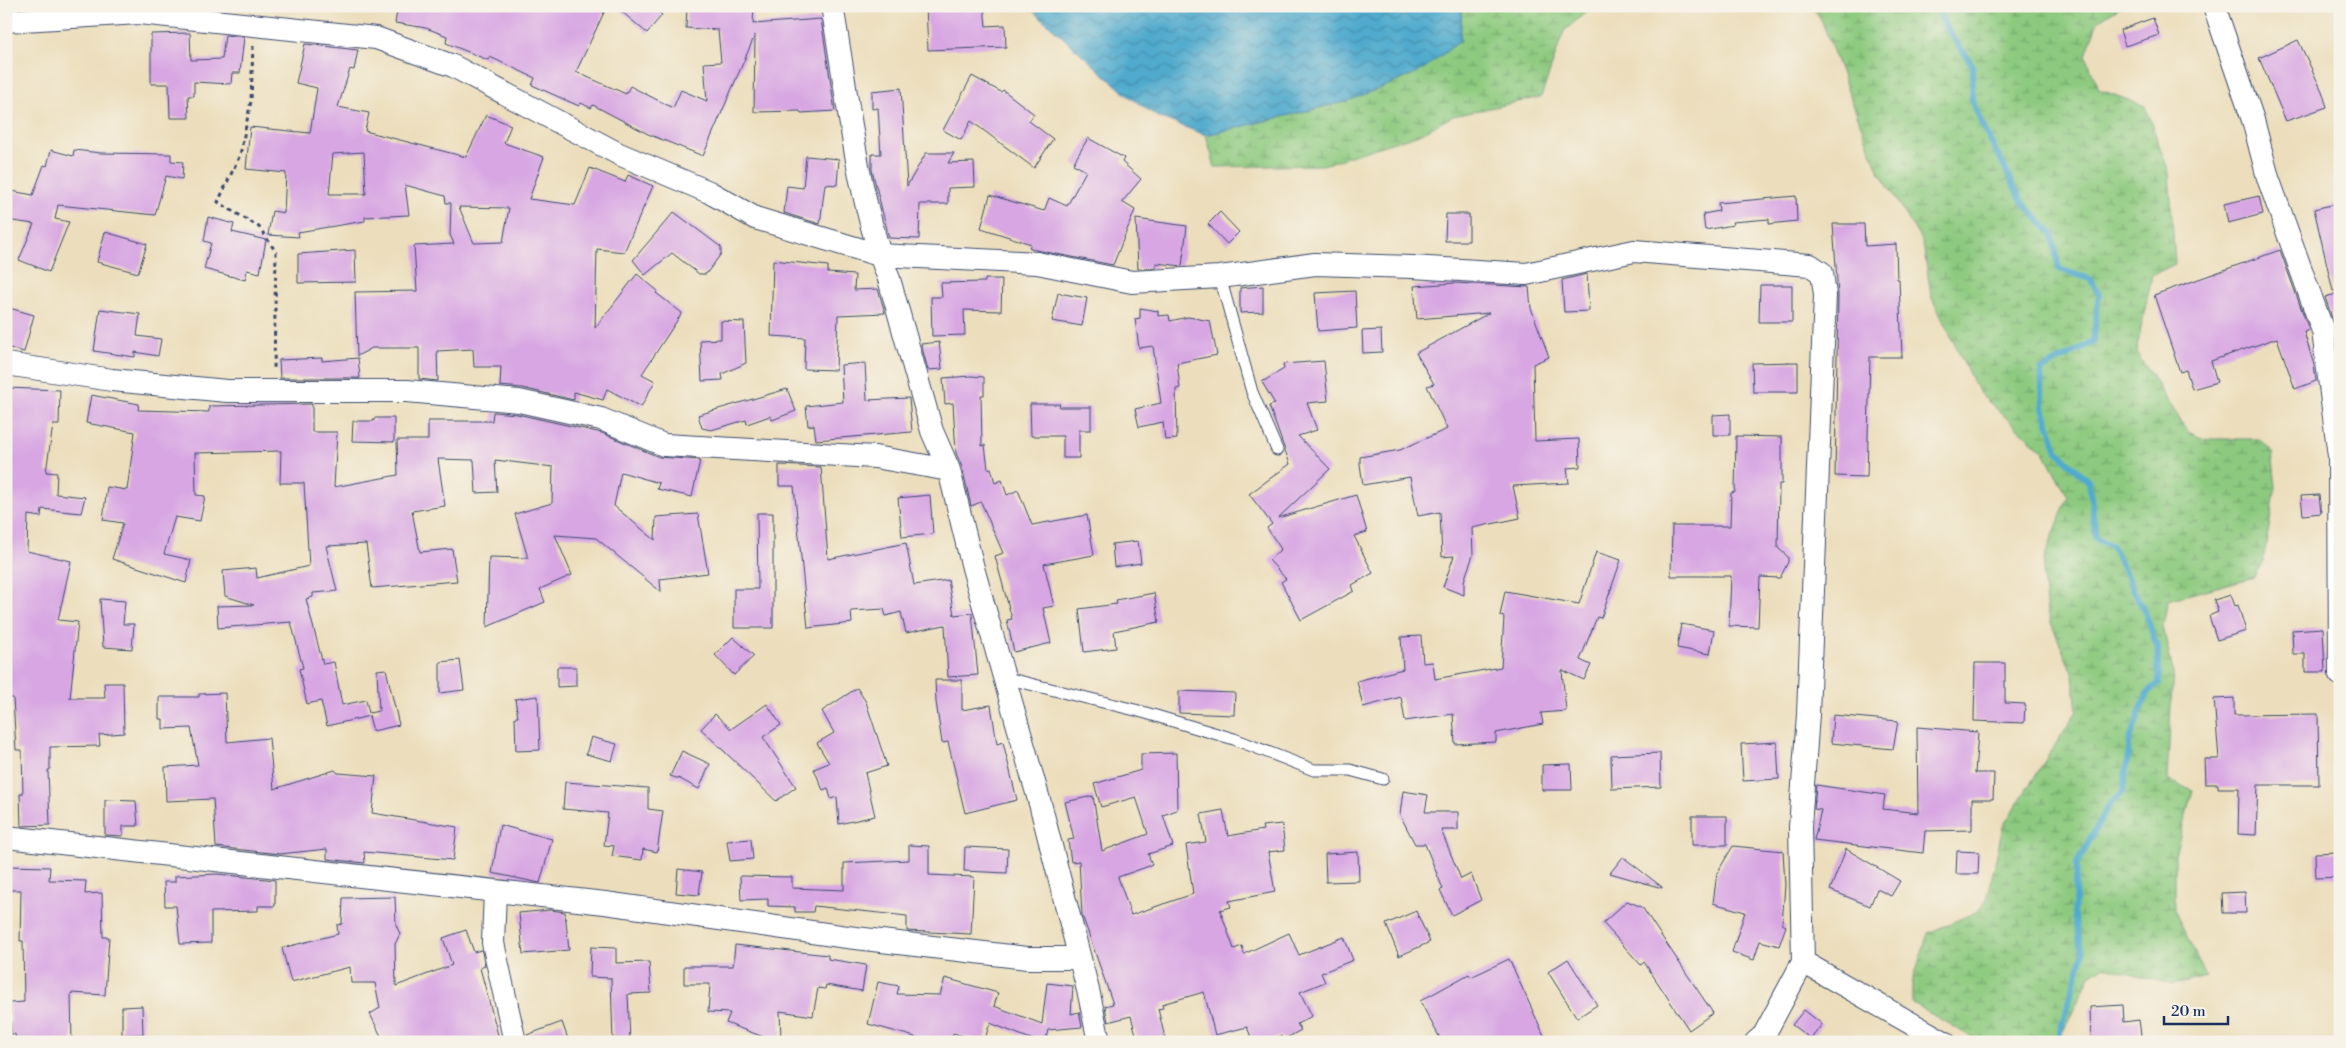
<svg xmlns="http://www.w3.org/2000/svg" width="2346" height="1048" font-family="'Libre Bodoni',serif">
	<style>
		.wetland { fill: url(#wetland-marsh); stroke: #547c6e }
		.water { fill: url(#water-waves); stroke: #366c96 }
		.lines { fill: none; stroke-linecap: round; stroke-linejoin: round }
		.stream { stroke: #50aacd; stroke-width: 6 }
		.building { fill: #d8a7e3; fill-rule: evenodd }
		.lane-casing { stroke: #3a496c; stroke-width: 13 }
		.street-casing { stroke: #3a496c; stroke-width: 24 }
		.path { stroke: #3a496c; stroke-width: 3; stroke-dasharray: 4 4; stroke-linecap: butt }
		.lane { stroke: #fff; stroke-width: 11 }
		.street { stroke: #fff; stroke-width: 22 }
	</style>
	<defs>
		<pattern id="wetland-marsh" width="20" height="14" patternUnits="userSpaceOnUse" patternTransform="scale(1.25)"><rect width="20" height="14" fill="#8dca7f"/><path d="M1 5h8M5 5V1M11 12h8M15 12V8" fill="none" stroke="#72a46b"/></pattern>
		<pattern id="water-waves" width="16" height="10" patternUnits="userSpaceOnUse" patternTransform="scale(1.25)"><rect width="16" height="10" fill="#50aacd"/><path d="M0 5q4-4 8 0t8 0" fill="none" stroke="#428baa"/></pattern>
	</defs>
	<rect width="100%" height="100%" fill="#f7f3e8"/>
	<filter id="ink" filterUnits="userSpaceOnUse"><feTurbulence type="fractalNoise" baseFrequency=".02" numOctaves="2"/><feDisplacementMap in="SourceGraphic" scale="10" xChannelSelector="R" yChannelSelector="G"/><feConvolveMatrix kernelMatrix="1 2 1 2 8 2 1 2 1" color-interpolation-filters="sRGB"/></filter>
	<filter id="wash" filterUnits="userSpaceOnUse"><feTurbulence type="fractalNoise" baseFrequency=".0096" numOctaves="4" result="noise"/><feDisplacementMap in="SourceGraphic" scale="20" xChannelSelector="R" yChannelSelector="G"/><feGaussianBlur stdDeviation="1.12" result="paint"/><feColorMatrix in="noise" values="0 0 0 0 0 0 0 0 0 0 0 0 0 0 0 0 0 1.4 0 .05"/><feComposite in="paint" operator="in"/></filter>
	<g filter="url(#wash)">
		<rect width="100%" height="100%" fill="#ecdebc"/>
		<path class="wetland" d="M1462,6H1593L1564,31L1541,97L1453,116L1422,133L1323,165L1215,167L1206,135L1348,101L1460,41Z
			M1811,6H2121L2098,21L2086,55L2098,89L2145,106L2169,172L2175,264L2152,275L2136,352L2188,432L2204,439H2259L2272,451L2276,487L2263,561L2254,577L2168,600L2163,626L2173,672L2167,780L2193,790L2175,854V911L2206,977L2173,985L2105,966L2090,976L2058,1042H1980L1912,1003V983L1928,933L1978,911L1987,900L2003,826L2077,711L2073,675L2047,613L2043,577L2044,559L2068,497L2044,452L1980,394L1971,378L1931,296L1923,243L1878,170L1821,19Z"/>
		<path class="water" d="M1028,6H1462L1460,41L1418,73L1348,101L1206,135L1158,117L1127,95Z"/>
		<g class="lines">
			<path class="stream" d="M1937,6L1944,24L1973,66L1972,101L1986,133L2023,203L2052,234L2059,269L2090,279L2099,294L2093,342L2041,370L2043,408L2058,452L2089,482L2096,539L2112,546L2146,615L2157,647L2159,683L2147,693L2130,739L2123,792L2110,803L2077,864L2074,918L2083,954L2057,1042"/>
		</g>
		<g id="blocks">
			<path class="building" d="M398,6H607L576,72L626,94L630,86L673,108L681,90L707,101L704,63L721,62L718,30L686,28L687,6H754L753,24L821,19L835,111L801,113L800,111L754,112L755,35L703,156L648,134L593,105L591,108L581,103L579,106L532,85L535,78L490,57L488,60L446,43L447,36L426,28L395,23Z
				M615,6H652L662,15L647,33Z
				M926,6H984L986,26L1005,25L1006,47L928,50Z
				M2153,18L2159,35L2125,46L2120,30Z
				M190,33L191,60L222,59L225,35L244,37L240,73H232L231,84L194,82V96H188L189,118H170L169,84H151V34Z
				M2298,40L2322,91L2327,107L2286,121L2259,58Z
				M305,44L358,50L354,70L350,69L338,107L369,113L365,131L466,157L486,115L511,125L504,143L544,157L529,199L575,205L590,168L625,182L628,175L653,186L624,252L597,249L595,328L637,274L658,291L656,293L682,313L642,374L655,381L641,407L607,389L603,400L574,392V400L522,388L500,386L501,367H474L473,349L437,351L438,381L419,379V348H372L357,356L355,292L417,291L414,246L454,244L450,235L451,203H446L445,196L405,185L409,215L365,217V221L298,232L299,237L268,235L272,211L284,213L286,173L246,169L250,127L310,133L317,88L296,83ZM364,152L366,194H329L333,154ZM459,207L509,208L503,242L474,243Z
				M972,76L1001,92L1003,90L1034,114L1029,121L1053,139L1034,168L971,121L961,140L943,130Z
				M901,88L907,186L926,153H954L948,163L974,162L975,187L948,188V204H920L919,239L889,238L872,170V154H881L878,108L872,109V91Z
				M1088,138L1124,158L1122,162L1141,179L1122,202L1135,210L1113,265L1036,250L1029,247L1031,244L981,228L990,195L1044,211L1049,198L1067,206L1086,171L1073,164Z
				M51,150L73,156L74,150L101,153L171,154V161L183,162L182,179L166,176L155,215L58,205L55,219L69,222L49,272L19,260L34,224L6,220V190L33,195L44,165L47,166Z
				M806,156L839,159L837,185L825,184L820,224L784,213L787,186L803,188Z
				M1796,196L1797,221L1769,224V219L1732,222L1733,225L1705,230L1703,214L1719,211L1718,203Z
				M2259,196L2263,214L2228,223L2224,204Z
				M2340,203V290L2333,291L2314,209Z
				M674,212L721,247V254L706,274H699L672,253L645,275L633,260Z
				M1220,212L1239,232L1227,244L1208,224Z
				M1446,214H1469V241H1445Z
				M208,217L234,224L232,232L266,240L260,273L247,270L245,280L204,269L211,243L204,241Z
				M1136,219L1187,226L1182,266L1156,263V268L1138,269Z
				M1833,224H1864L1865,246L1896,244L1897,279H1899L1902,357H1870L1867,477L1835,476L1838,295Z
				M105,232L147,244L138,273L97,262Z
				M355,250L356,282L298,283V254Z
				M2280,250L2309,330L2304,332L2314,365L2316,381L2295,389L2277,338L2211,361L2217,382L2192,389L2186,370L2180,372L2154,295Z
				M773,260L828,266V273L855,275L854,290L878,289L885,313L838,315L836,370L804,369L805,338L771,336Z
				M1587,274L1589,311L1564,312L1562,280Z
				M985,279H1002L1001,311L964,310L965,335L932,336L931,297H942L941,283L985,282Z
				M1454,283L1529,287L1531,308L1549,357L1533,364L1535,441L1579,439L1580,467L1567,468L1569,483L1513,486L1520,518L1472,528L1473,555L1464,581V595L1443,587L1454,556L1442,557L1440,512L1418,516L1410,477L1363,485L1360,464V457L1400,450L1447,429L1427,386L1434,384L1416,353L1489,313L1417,319L1414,286Z
				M1760,285H1792V322H1759Z
				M1263,286V312L1240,313V288Z
				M1355,291L1357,328L1318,331L1315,293Z
				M1058,293L1087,298L1082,326L1052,321Z
				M2340,293V322L2334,324L2325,297Z
				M6,307L34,315L24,352L6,347Z
				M1140,308L1158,311V316L1169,315L1170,321L1188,317L1210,321L1217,355L1177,363L1180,388L1176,389L1177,439L1165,440L1163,422L1139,427L1135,409L1161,403L1153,346L1139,348L1135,319L1140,318Z
				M100,309L140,314L137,336L161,339L158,356L135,352V357L94,351Z
				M721,321L744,322L746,363L722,374L723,380L702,381L700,340L721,339Z
				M1381,330L1382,352L1363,353L1362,331Z
				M939,342L942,369L928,370L921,344Z
				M322,358V361L358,358L360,378H280L279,360Z
				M1324,361L1328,401L1307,403L1317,430L1298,436L1330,469L1278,518L1356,495L1367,532L1354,536L1373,573L1352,585L1354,591L1301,620L1281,582L1286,579L1269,560L1281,549L1267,528L1272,524L1249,494L1290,464L1269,406L1275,404L1262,382L1284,369L1283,364Z
				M1798,362V392H1753L1752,363Z
				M865,363L867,400L909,398L912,432L816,440L814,425L808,426L806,406L843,402L841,365Z
				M971,376L984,377V395H981L982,446L985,445L988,469L991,468L995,483L1002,480L1007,495L1018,490L1032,525L1087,515L1094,555L1044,564L1054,606L1043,608L1051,643L1014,652L1007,620L1012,619L995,556L1003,553L981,502L971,506L962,467L956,453L953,403L945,404L943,378Z
				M6,388L60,390L59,425H53L46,472L57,473L56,494L85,497L81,513L42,509L41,517L28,515L27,551L71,561L58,620L78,622L70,698H105L104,683H123L124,733L99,735L100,746L50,747V770H48L50,825L21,826L20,794H23L22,750H16L13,698H6Z
				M787,389L796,411L772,420L770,416L747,424L746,420L711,430L702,428L698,415Z
				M91,395L139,404L138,410L209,412V406L312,404V432H337L334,487L398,475L397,440H428V421H492L493,412L517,414L602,433L659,457L700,460L692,497L657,489L659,483L621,472L614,506L655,540L656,517L698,514L708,573L660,579L661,592L596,538L555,535L572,575L540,589L545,602L487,627L489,557L528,558L515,514L552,503L553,467L495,460L497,492L476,493L474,460L438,459L445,506L412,511L420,552L452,549L457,581L372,588L366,544L326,546L337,591L313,593V597L306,599L323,664L334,662L342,705L366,700L369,713L379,711L377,670L386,669L399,725L373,731L369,716L327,726L321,701L307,704L299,669L303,668L291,622L218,628L217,606L254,605L225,596L223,571L256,568L257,578L309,566L304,483H280L281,451L195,453L196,495L205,496L200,521L175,517L164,554L191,560L186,583L112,559L123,523L103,520L107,487L127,490L135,432L86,423Z
				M1030,404H1060L1059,407H1091V430H1079V458H1063V436H1031Z
				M1730,414V435H1713V415Z
				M374,418H394V442L352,441L353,421H374Z
				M1736,436L1782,437V484H1779L1778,548L1788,557V562L1780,578L1760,577L1758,627L1729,626L1731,576H1671L1672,526H1730L1731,493L1735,492Z
				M779,465L821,467L828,559L906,543L914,585L948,580L954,615L972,613L978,675L948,677L945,625L906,633L901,612L886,616L884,609L851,611L852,623L808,628L794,486H779Z
				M930,495L933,534L902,537L898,498Z
				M2319,495L2321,513L2303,515L2301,496Z
				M757,513H773V628H734V589H758Z
				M1138,541L1141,563L1114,567L1112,544Z
				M1596,552L1621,560L1601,618L1597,617L1580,660L1591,665L1584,680L1562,670L1566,711L1541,713L1543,724L1496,733V742L1455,744L1453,714L1405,721L1401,697L1363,707L1357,681L1403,669L1401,637L1421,636L1423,663L1433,662L1435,679L1501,667L1504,617L1500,616L1505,591L1579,604Z
				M1154,593L1159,622L1114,631L1116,648L1084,652L1079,609L1117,604L1116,600Z
				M2231,595L2235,606L2238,605L2246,631L2217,640L2209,616L2218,612L2214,600Z
				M100,599L125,601L123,624H134L132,649L103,647Z
				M1681,624L1714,630L1710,654L1677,648Z
				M2323,628L2325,672H2305V654H2293L2292,630Z
				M733,637L754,656L734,675L715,655Z
				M460,660L464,690L440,693V662Z
				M1975,663H2005V703L2025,704L2024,723L1974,721Z
				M557,667H576V686L557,687Z
				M935,680H962V710L991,705L997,744L1003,742L1017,800L965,813L948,742L942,743L936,702Z
				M857,688L866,702L887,766L865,773L875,816L839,824L837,797L831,799L828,788L823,790L814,769L829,763L817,743L834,733L822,711Z
				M1179,691L1235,693L1234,715L1179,713Z
				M225,693L227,742L269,738L274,789L335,770L338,773L376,776L372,813L457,827L453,860L364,852L365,863L327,859V849L280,854L216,847L213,799L166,801L165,767L198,765L191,728L163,729V719H159V697H199V694Z
				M538,696L540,750L516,751L515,717H518L515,699Z
				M2234,698V715L2318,714L2319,785H2258L2256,835L2238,834L2239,788H2218V784H2205L2204,759H2219L2214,699Z
				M767,704L781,725L763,737L796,787L776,801L701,729L715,714L731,729Z
				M1833,715L1898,721L1893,749L1831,743Z
				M1917,727L1978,732L1975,773H1994L1993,799H1972V830L1925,831L1923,853L1814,840L1821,810L1814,809L1816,785L1885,795L1883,809L1918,813Z
				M591,737L617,744L612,761L586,754Z
				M1777,742L1779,779L1743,781L1741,744Z
				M682,751L710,764L699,789L680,779L670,776Z
				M1176,753L1177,810L1163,815L1173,846L1148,854L1152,865L1118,877L1131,915L1193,894L1186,845L1206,842L1201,814L1223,810L1228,836L1263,830L1262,826L1282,824L1285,850L1268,852L1275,892L1229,901L1231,907L1220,910L1234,949L1242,946L1244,954L1289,933L1299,955L1344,937L1353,960L1321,973L1325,982L1300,992L1312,1016L1297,1024L1301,1030L1283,1040L1281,1036L1266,1042H1253L1247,1027L1215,1035L1204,992L1162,1004L1163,1008L1158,1009L1166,1042H1138L1131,1016L1108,1022L1105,1006L1113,1004L1082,915L1079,861L1071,862L1068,840L1074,839L1065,802L1093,796L1102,851L1148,834L1136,797L1101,807L1094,784L1141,770V754Z
				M1660,753L1661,787L1612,789L1611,755Z
				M1571,764L1572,790H1542V765Z
				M565,782L648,788V809L663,811L657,852L643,849L642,860L612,856L614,846L604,845L608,813L563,809Z
				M1403,791L1428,795L1425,812H1458V830H1441L1461,879L1471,874L1481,900L1452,915L1440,890L1443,889L1425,844H1415L1400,815Z
				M105,800L136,801L138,826H123V836L105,835Z
				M1692,816H1727V845H1692Z
				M500,825L552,839L540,883L492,873Z
				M751,839L753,859L730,861L727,841Z
				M909,845L929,846V875L974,877L971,934L907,931V916L814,906L813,912H795V907L768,906V899L741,900L740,876L792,877V888L844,890V863L909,860Z
				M1733,846L1783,851L1785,885L1782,924L1786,926L1779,946L1760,941L1754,960L1732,952L1745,912L1713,903L1717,873Z
				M965,847L1008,849L1007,873L964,871Z
				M1846,849L1900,881L1891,896L1877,889L1870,906L1830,890Z
				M1957,851L1979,852L1978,874H1956Z
				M1358,852L1359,881L1326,882L1325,854Z
				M2339,852L2340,877L2316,878L2315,853Z
				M1623,857L1662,887V888L1610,873Z
				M6,866L50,867L49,880L86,881L85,894L102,893L103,937H109L105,995L71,993L72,1042H16L15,1034H11L10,1003L24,1002L23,941H20L21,890H6Z
				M678,869L702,872L699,895L676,893Z
				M217,874L275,880V906H258V911L211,912V943L180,944L176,906H165L164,882H175V876Z
				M2245,892L2246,913H2223L2222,893Z
				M395,897L396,925L400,934L395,944L396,986L452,965L443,938L466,930L474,952L481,950L482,952L485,966L480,968L500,1042H384L370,1014L380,1008L375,983H351L350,967L291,982L282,948L338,934L337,925L342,924L343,898Z
				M1627,901L1642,907L1713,1013L1689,1030L1644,962L1641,965L1603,923Z
				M550,910L565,912L569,950L523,954L519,913Z
				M1416,911L1430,942L1399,956L1386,924Z
				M735,945L828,955V959L866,965L862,991L826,985L825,989L818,988L813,1016L780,1011L781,1039H769L726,1023L730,1013L708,1012L710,984H684V966H733Z
				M591,947L616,948V963L649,962L651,993L628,994L630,1042H613L611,978L590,977Z
				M1509,959L1547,1042H1442L1420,1001L1469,974L1471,977Z
				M1568,959L1597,1005L1577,1018L1548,972Z
				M945,978L998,993L994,1006L1042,1024L1047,983L1073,986L1071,1014L1079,1012L1082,1027L1048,1030L1045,1042L1036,1041L990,1023L984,1042L953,1033L951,1042H925L915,1039V1037L868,1024L878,982L899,986L897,994L940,995Z
				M2123,1005L2124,1022L2139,1020L2142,1042H2091L2090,1007Z
				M142,1006L143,1034L122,1035V1007Z
				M1804,1010L1822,1024L1811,1039L1792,1025Z
				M562,1022L569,1042H528L527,1035Z"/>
		</g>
	</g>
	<g filter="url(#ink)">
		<use href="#blocks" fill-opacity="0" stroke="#3a496c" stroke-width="1"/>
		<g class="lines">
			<g class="lane-casing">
				<path id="lane" d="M1220,277L1252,392L1277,450
					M1006,678L1139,711L1234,739L1314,770H1350L1383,779"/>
			</g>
			<g class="street-casing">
				<path id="street" d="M832,6C848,95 856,195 889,279L932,431L949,470L973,568L1041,807L1089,994L1099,1042
					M2214,6L2253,120L2268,178L2323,331L2339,456L2340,674
					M6,21L139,13L376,38L453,66L619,154L709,192L755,218L879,255L1037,263L1132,282L1220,277L1315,264L1412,267L1526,274L1634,251L1810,265L1822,273L1825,295L1808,714L1800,827L1803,962
					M6,364L112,380L227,391H407L519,401L601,419L664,445L875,457L949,470
					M6,837L605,903L847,937L1027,958H1079
					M495,891L493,943L515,1042
					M1756,1042L1764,1035L1803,962L1944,1042"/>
			</g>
			<path class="path" d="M253,46L251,101L240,155L218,202L259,227L276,252L274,370"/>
			<use href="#lane" class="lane"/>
			<use href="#street" class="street"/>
		</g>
	</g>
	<rect width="2346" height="1048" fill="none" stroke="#f7f3e8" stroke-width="25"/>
	<path d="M2164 1016v8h64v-8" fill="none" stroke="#1b2f5e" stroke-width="2.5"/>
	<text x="2171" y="1016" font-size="15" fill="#1b2f5e" stroke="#f7f3e8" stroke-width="4" paint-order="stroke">20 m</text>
</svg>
